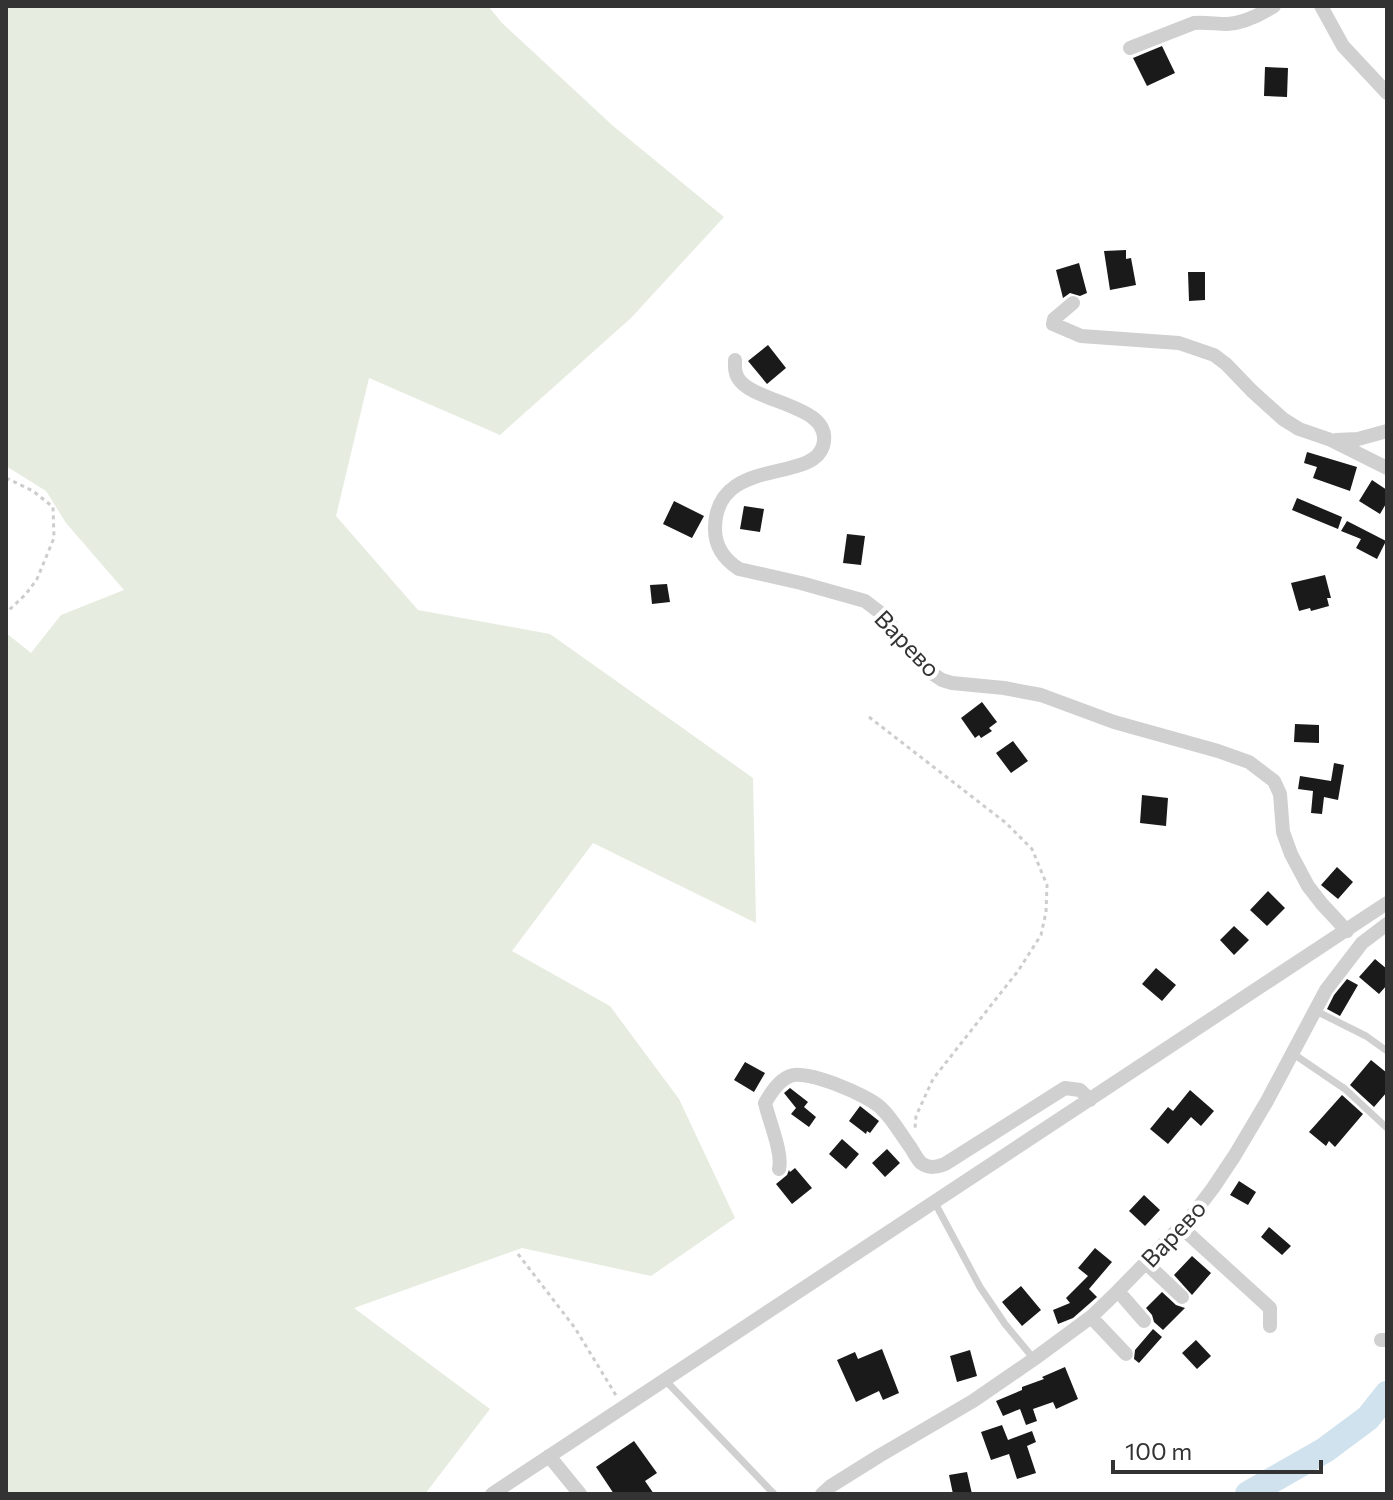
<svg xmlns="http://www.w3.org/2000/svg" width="1393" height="1500" font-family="Commissioner,sans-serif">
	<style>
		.green { fill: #e6ecdf }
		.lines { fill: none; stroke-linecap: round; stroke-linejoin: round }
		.river { stroke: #cfe2ee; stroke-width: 26 }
		.building { fill: #1a1a1a }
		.path { stroke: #cdcdcd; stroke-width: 3; stroke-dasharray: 4 4; stroke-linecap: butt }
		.lane { stroke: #d0d0d0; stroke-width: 7 }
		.street { stroke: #d0d0d0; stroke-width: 14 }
		.labels { text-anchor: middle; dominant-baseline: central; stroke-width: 8; stroke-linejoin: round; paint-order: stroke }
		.street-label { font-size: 24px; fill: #333; stroke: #fff }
	</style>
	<rect width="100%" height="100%" fill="#fff"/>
	<path class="green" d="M6,6H488L502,23L612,125L724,217L631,318L500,435L369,378L336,516L418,610L550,634L753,778L756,923L593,843L512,951L610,1006L679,1099L735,1218L651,1276L522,1248L354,1308L490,1409L425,1494H6V633L31,653L61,615L124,590L66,523L46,491L6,466Z"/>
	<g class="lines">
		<path class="river" d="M1248,1494L1325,1450L1368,1418L1387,1394"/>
	</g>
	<path class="building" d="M1162,46L1175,73L1147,86L1133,58Z
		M1265,67L1288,68L1287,97L1264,96Z
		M1126,250V259L1131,258L1136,285L1110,290L1104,251Z
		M1079,263L1087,293L1080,296L1070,293L1063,298L1056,270Z
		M1188,272H1205V300L1189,301Z
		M768,345L786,368L767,384L748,361Z
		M1307,452L1357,467L1350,491L1313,478L1317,467L1304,463Z
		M1372,480L1387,490V502L1380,514L1359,501Z
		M1297,498L1342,517L1338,529L1292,510Z
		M674,501L704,516L692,538L663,524Z
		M744,506L764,509L760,532L740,529Z
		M1347,521L1386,541L1377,559L1356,548L1361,539L1341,531Z
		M847,534L865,536L861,565L843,563Z
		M1325,575L1331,598H1327L1329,606L1311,611L1310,608L1299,611L1291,583Z
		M667,584L670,602L652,604L650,585Z
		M982,702L997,722L989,728L992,731L981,738L979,735L975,738L961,718Z
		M1295,724L1319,725V743L1294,742Z
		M1013,741L1028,761L1011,773L996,753Z
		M1334,763L1344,765L1338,800L1324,797L1322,814L1311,813L1313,791L1298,789L1300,776L1331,781Z
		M1142,795L1168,798L1166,826L1140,823Z
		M1337,867L1353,882L1338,899L1321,885Z
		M1268,891L1285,908L1267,926L1250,910Z
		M1234,926L1249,940L1234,955L1220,940Z
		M1375,959L1387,969V985L1379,994L1359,977Z
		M1156,968L1176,985L1162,1001L1142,984Z
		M1347,979L1358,985L1340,1016L1327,1009L1334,995Z
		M1371,1060L1387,1073V1092L1374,1107L1350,1085Z
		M745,1062L765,1073L754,1092L734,1080Z
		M790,1088L808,1102L804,1107L816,1117L809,1127L791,1114L796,1108L784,1093Z
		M1190,1090L1214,1111L1201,1126L1191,1117L1168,1144L1150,1129L1168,1107L1173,1111Z
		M1342,1095L1363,1114L1335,1147L1329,1141L1326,1146L1309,1132Z
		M860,1106L879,1121L870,1133L867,1131L866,1134L849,1121Z
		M842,1139L859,1154L846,1169L829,1154Z
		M887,1149L900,1163L885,1177L872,1163Z
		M795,1168L812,1188L792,1204L776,1184L787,1175L789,1170L790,1172Z
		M1239,1181L1256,1192L1248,1205L1230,1195Z
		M1144,1195L1160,1210L1145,1226L1129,1211Z
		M1269,1227L1291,1246L1282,1255L1261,1237Z
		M1095,1248L1112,1262L1089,1289L1097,1297L1073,1318L1058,1324L1053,1310L1070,1303L1066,1298L1088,1276L1078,1268Z
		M1192,1256L1211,1273L1192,1295L1174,1275Z
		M1021,1286L1041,1310L1022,1326L1002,1302Z
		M1162,1292L1176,1305L1185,1308L1163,1330L1154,1322L1152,1315L1146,1308Z
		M1153,1329L1162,1337L1139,1363L1134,1359L1135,1350Z
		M1196,1340L1211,1356L1197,1369L1182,1353Z
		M882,1349L899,1393L883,1400L879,1391L856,1402L837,1360L855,1352L858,1359Z
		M970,1350L977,1376L957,1382L950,1356Z
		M1065,1367L1078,1399L1056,1409L1053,1402L1033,1409L1037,1421L1026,1425L1020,1409L1003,1416L996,1401L1022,1390V1387L1044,1379L1042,1377Z
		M1002,1425L1008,1440L1032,1431L1036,1442L1027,1446L1036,1473L1017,1479L1009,1454L991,1460L981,1432Z
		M634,1441L657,1473L645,1481L654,1494H614L596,1467Z
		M967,1472L972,1494H953L949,1475Z"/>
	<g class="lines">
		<path class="path" d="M6,478L33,491L53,507L54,538L37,579L26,594L6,613
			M869,717L1006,823L1032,849L1047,885L1046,912L1041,935L1018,971L933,1079L916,1116L915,1128
			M518,1254L575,1328L617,1397"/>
		<path class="lane" d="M1316,1011L1366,1036L1387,1051
			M1292,1053L1345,1089L1387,1128
			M935,1203L980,1287L1005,1324L1034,1359
			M665,1380L774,1494"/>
		<path class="street" d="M1321,6L1343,46L1387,93
			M1130,48L1194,23C1205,22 1216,24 1227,24C1244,23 1260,15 1274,6
			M1073,303L1054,319L1053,324L1081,336L1179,343L1214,355L1226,364L1252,391L1283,419L1299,429L1331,440L1387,468
			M735,360C735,366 734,372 738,378C753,404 835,404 823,446C812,484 715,455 715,529C715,547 725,560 739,569L801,583L865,601L882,614L913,654L930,672L942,680L952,683L1004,688L1041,695L1114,722L1218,751L1249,762L1274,781L1280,794L1283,832L1291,854L1308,886L1322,904L1347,931
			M1336,440L1358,439L1387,431
			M779,1169C783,1153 769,1121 765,1103C771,1093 778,1081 790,1076C806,1069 868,1095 881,1108C893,1119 901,1135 911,1148C914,1153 917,1159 921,1163C929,1169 937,1167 945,1164L1065,1088L1080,1090L1090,1100
			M1181,1227L1270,1308V1326
			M1146,1263L1182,1297
			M1118,1291L1144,1321
			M1091,1317L1126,1354
			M1381,1340H1387
			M549,1456L580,1494
			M492,1494L1387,903
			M822,1494L831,1486L879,1456L973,1401L1034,1359L1091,1317L1118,1291L1194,1213L1213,1188L1235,1155L1267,1101L1326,990L1362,943L1387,924"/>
	</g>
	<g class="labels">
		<g class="street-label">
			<text transform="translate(908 643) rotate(46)">Варево</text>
			<text transform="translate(1173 1233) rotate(-47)">Варево</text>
		</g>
	</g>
	<rect width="1393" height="1500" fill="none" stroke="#333333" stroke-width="16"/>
	<path d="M1113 1460v12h208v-12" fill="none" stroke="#333333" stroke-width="4"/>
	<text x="1125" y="1460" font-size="24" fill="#333333" stroke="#ffffff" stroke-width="6" paint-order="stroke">100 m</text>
</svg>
